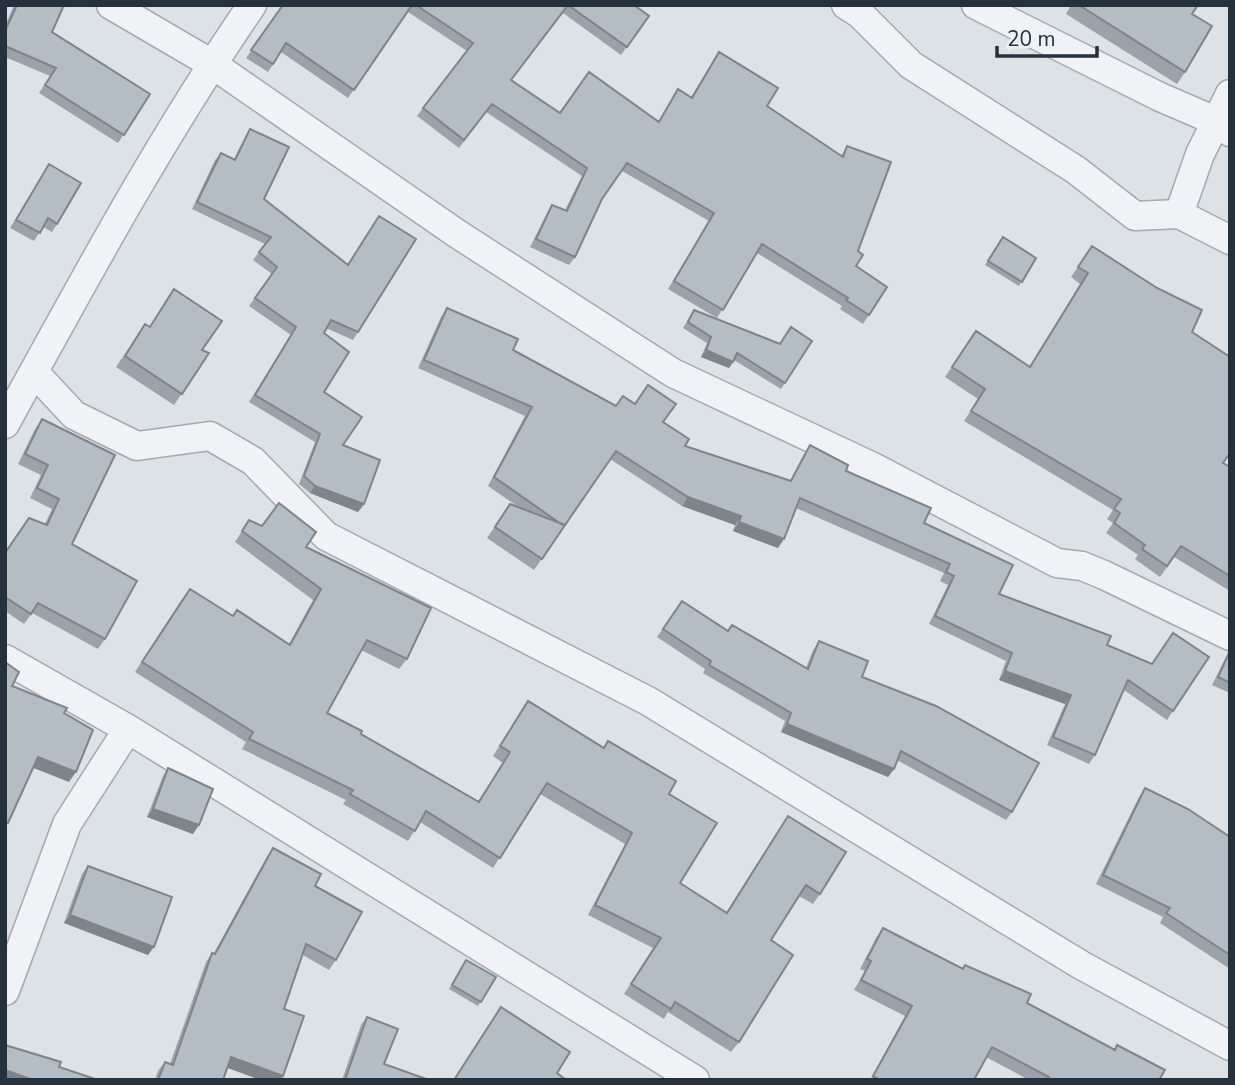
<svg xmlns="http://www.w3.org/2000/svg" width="1235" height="1085" font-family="'Nunito Sans',sans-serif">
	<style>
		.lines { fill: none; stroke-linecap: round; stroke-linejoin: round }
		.street-casing { stroke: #a2a9b1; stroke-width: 31 }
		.street { stroke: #f0f2f5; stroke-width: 28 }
		.wall { fill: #9ba2a9 }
		.shaded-wall { fill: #7e8489 }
		.building { fill: #b4bcc4; stroke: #7e8489; stroke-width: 2 }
	</style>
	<rect width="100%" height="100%" fill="#dde2e7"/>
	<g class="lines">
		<g class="street-casing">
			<path id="street" d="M111,5L212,64L456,233L673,373L873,467L1057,563L1082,566L1104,575L1230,636
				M846,5L860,14L911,65L1076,170L1135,216L1179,214L1230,240
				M976,5L1160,97L1218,122L1230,132
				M1179,214L1200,154L1230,94
				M34,372L74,415L137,446L210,436L253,461L326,536L648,701L1081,965L1230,1046
				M5,424C83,282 160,139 252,5
				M5,659L128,729L695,1080
				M5,991L67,824L128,729"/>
		</g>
		<use href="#street" class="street"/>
	</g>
	<path class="wall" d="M14,5H64L52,32L150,94L118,143L39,93L50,76L5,57V26Z
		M283,5H634L649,16L621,55L563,13L511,80L560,113L658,122L678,89L691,97L719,52L767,106L841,156L847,146L858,251L856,266L887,287L863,324L840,309L842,306L757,253L717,318L668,289L709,221L622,171L602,199L575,257L569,265L530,247L547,213L552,205L565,210L582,176L486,112L459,148L417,116L467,51L408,12L348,98L281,52L268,72L246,58Z
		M1071,5H1198L1192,14L1185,72L1177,84L1066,14Z
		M250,129L264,199L358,332L353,340L326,328L324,333V392L364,504L358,512L310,493L299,484L315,442L249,402L291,335L249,306L272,274L253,260L265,244L192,209L215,160L221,153L234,159L245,137Z
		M49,164L57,224L52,232L43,227L34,241L10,228Z
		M1003,237L1036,258L1019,286L985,265Z
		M1092,246L1192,332L1223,463L1230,467V591L1174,557L1160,577L1135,559L1138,555L1106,533L1113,523L1107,519L1113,510L964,421L978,399L945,377L976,331L1030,367L1080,284L1071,277Z
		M447,308L513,350L616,406L663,422L685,446L790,481L804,454L810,445L846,471L924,523L999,594L1107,645L1152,664L1209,657L1167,720L1124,690L1095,755L1089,764L1047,745L1065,704L999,680L1006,661L929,624L948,585L940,581L944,573L796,508L778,548L733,531L735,525L682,506L610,459L534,570L487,538L510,504L520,508L488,486L525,416L418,368L441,317Z
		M694,310L780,343L812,341L781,389L734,360L729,368L701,357L707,343L683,328Z
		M137,336L202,350L209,353L174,405L116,367Z
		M42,419L72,544L105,639L98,649L32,613L24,624L5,611V553L45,524L52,509L30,498L41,475L18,464L35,429Z
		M249,520L306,547L407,659L399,669L361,650L327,713L361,734L478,801L503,763L493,756L528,701L604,748L608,741L669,794L680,883L727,913L788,816L820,894L813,904L799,896L771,940L739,1042L731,1052L668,1012L664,1019L624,994L653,948L588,915L625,844L540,794L493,868L420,822L408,841L343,804L346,800L242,749L246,742L135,672L182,599L233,616L289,644L313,600L235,542Z
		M682,601L728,631L732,625L806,668L813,650L819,641L862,677L1012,812L1006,820L897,760L888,777L781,732L785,721L703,673L705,669L657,637Z
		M1230,649V693L1212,685Z
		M168,768L193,834L147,817L163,776Z
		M1145,788L1230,837V969L1160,923L1163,917L1096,884L1139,797Z
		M273,848L315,886L336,960L329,970L303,955L284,1009L283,1076L281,1080H261L228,1068L223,1080H155L158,1071L165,1062L170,1064L206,962L212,953H214L266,858Z
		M88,866L148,955L64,923L82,874Z
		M883,928L962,969L965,965L1027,1003L1114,1049L1117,1045L1159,1080H1029L986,1057L974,1080H870L905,1016L854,990L865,971L860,969L876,938Z
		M464,964L496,977L478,1006L449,989Z
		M367,1017L384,1064L429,1080H342L361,1025Z"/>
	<path class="shaded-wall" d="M706,350L733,362L729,368L701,357Z
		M315,486L364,504L358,512L310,493Z
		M688,497L741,516L735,525L682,506Z
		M739,522L784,539L778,548L733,531Z
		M1005,671L1071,695L1065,704L999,680Z
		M787,724L894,769L888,777L781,732Z
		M38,757L76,772L69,782L31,767Z
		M153,809L199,825L193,834L147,817Z
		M70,915L154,947L148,955L64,923Z
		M231,1057L283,1076L281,1080H261L225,1067Z
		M5,1070L33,1080L5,1079Z"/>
	<path class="building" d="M17,5H64L52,32L150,94L124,135L45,85L56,68L5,46V31Z
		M283,5H412L354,90L286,43L273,64L251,50Z
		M416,5H568L511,80L560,113L589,72L659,122L678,89L692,98L719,52L778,88L767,106L843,157L847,146L891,162L858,251L863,255L856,266L887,287L869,315L846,300L848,298L762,244L723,310L674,281L714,213L627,163L602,199L575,257L536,239L552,205L567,211L587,168L492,104L464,140L423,108L473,43Z
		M568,5H634L649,16L627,47Z
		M1079,5H1198L1192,14L1212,26L1185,72Z
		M250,129L289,147L264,199L348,265L379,216L416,239L358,332L331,320L324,333L349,352L324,392L362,417L343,445L380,460L364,504L315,486L304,476L320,434L255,395L296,327L255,298L277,267L259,252L271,237L197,202L221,153L235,160Z
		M49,164L81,183L57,224L48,218L40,233L16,220Z
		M1003,237L1036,258L1022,282L988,261Z
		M1092,246L1157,288L1202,310L1192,332L1230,357V453L1223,463L1230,467V576L1181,546L1167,566L1142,549L1145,545L1114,523L1120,513L1114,509L1121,499L971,411L985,389L952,367L976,331L1030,367L1088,273L1078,267Z
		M174,289L222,321L202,350L209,353L182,394L125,356L145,324L150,327Z
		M447,308L518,339L513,350L616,406L623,396L635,404L648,385L676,404L663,422L689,439L685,446L791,481L810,445L848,465L846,471L931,508L924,523L1013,565L999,594L1111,636L1107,645L1152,664L1173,633L1209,657L1173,711L1128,680L1095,755L1053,737L1071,695L1005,671L1012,653L935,616L954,576L946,572L950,564L800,498L784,539L739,522L741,516L688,497L616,451L565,525L561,524L494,477L532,407L424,360Z
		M694,310L780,344L791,327L812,341L785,383L737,353L733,362L706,350L711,337L688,322Z
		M42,419L115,455L72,544L137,581L105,639L38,603L31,614L5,597V553L29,518L47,525L59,499L37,488L48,465L25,454Z
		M279,503L316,532L306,547L431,608L407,659L367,640L327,713L362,731L361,734L479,802L510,752L500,746L528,701L604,748L608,741L676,781L669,794L717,823L680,883L727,913L788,816L846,852L820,894L806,885L771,940L793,955L739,1042L675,1002L671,1009L631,984L661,938L595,905L632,833L547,783L500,858L426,811L415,831L350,794L353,790L249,739L253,732L142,662L190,589L233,616L237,610L290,645L321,589L242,531L249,520L262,526Z
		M510,504L565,525L542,559L495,527Z
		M682,601L728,631L732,625L808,669L819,641L868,661L862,677L936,706L1039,763L1012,812L901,751L894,769L787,724L791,713L709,665L711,661L663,629Z
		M1230,651V683L1218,677Z
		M5,662L19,672L12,686L67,708L64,713L93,730L76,772L38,757L8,823L5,822Z
		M168,768L213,789L199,825L153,809Z
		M1145,788L1188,809L1230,837V955L1166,913L1170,908L1103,875Z
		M273,848L321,874L315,886L362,912L336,960L306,944L284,1009L304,1016L283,1076L231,1057L223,1080H158L165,1062L173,1065L212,953L215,954Z
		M88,866L172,897L154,947L70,915Z
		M883,928L963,969L965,965L1031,994L1027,1003L1115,1050L1117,1045L1165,1070L1159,1080H1048L1049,1077L992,1047L974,1080H880L873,1076L912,1006L861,980L871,961L867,959Z
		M466,960L496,977L481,1002L452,985Z
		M501,1007L570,1052L557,1073L566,1080H454Z
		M367,1017L398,1029L384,1064L429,1080H345Z
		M5,1045L61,1062L59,1067L98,1080H33L5,1070Z"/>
	<rect width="1235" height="1085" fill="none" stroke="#26313e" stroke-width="14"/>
	<path d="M997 46v10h100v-10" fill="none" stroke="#26313e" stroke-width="3.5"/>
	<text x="1007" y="46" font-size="21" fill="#26313e" stroke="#ecf1f5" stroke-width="5" paint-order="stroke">20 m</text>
</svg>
